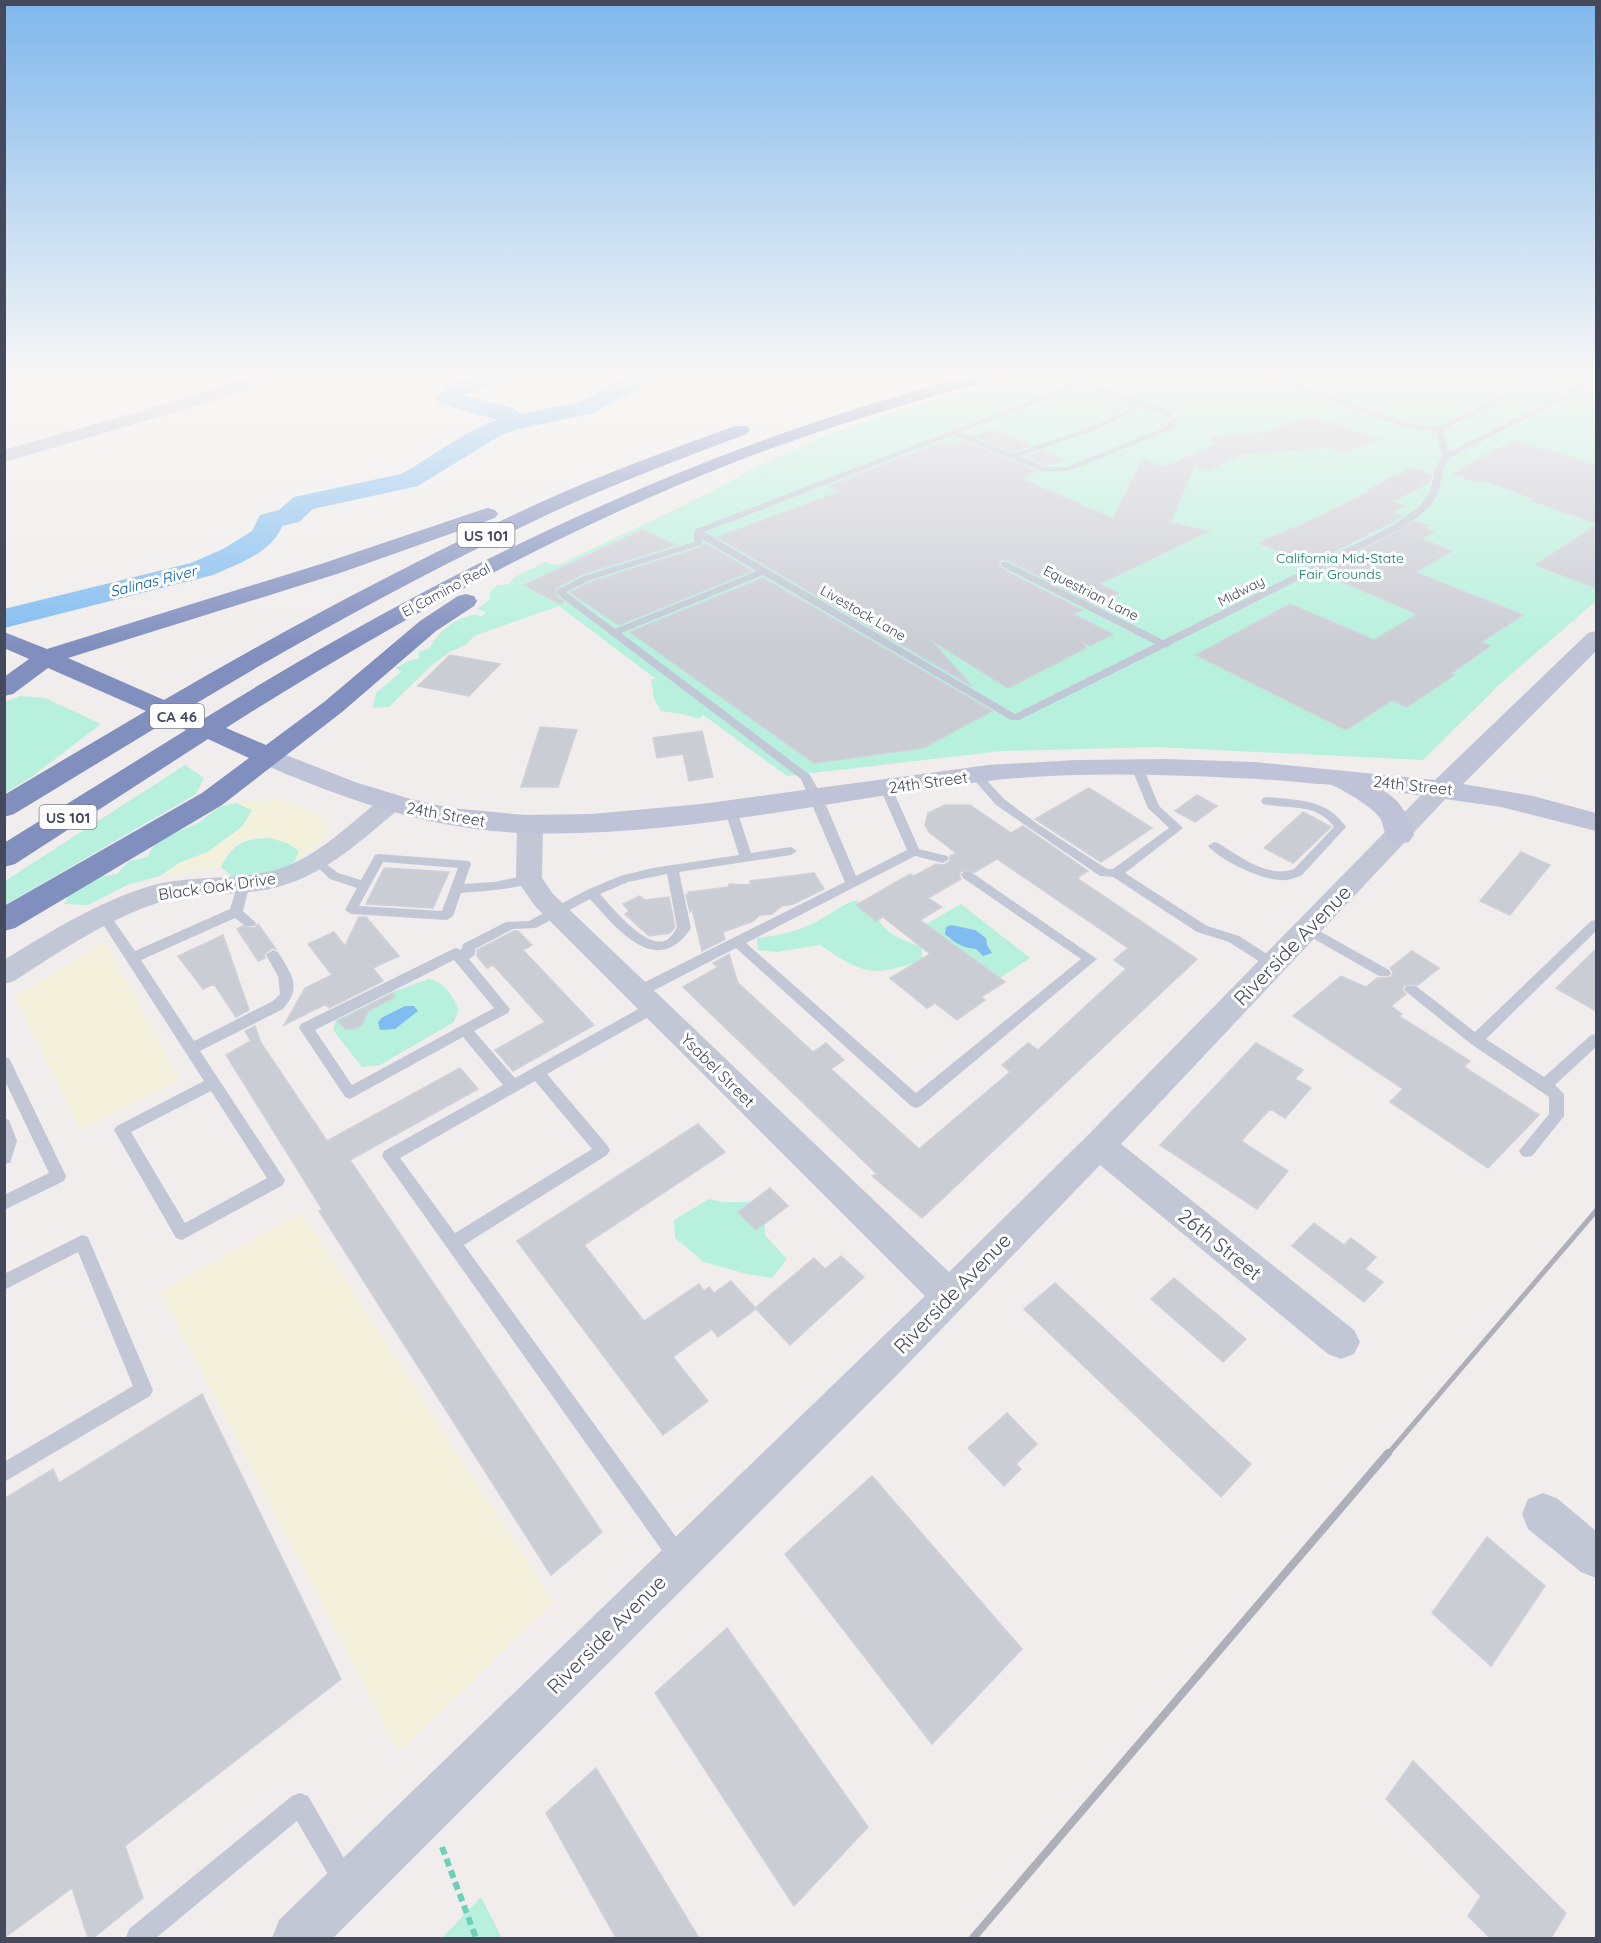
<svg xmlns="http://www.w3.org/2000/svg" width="1601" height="1943" font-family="Quicksand,sans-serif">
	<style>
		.green { fill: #b7f1dd }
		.sand { fill: #f3f1dc }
		.water { fill: #81bcf1 }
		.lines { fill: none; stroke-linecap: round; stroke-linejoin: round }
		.river { fill: #81bcf1; fill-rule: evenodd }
		.building { fill: #cbcdd5; stroke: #d0d0d9; stroke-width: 1.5 }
		.path { stroke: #6dd1ba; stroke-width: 6; stroke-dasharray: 8 4.5; stroke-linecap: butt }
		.lane { fill: #c2c7d5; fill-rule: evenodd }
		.street { fill: #c2c7d5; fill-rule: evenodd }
		.secondary { fill: #bec3d7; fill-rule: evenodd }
		.highway { fill: #818fbf; fill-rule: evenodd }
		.rail-far1 { stroke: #aeafb8; stroke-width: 5 }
		.rail { stroke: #aeafb8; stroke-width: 8 }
		.labels { text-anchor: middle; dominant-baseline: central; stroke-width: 6; stroke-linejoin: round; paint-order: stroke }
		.far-park-label { font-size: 14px; fill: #118066; stroke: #fff }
		.far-street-label { font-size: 14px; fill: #444a5b; stroke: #fff }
		.shield { fill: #fff; stroke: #7c808c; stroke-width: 1.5 }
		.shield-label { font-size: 15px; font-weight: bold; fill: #444a5b }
		.far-water-label { font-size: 15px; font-style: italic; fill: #045eae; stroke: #fff }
		.street-label { font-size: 16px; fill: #444a5b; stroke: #fff }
		.near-street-label { font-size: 20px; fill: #444a5b; stroke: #fff }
	</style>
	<rect width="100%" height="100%" fill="#f0edec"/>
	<path class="green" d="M1029,375H1569L1596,382V601L1499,685L1423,760L1156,747L1002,751L787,776L703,715L699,719L682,714L661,711L654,699L651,679H656L559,606L474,636L467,644L448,653L432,665L389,707L373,708L376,693L401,672L396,668L406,662L419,658L418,652L430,648C438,630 458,617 477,614L481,617L486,612L477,609L490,599L489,593L497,585L510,584C514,573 534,570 544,562L558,565C607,541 657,519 706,494C729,483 751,469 774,458C855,421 942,396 1029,375Z
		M20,696L45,698L101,724L30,778L5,793V702Z
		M185,765L204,778L196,794L5,905V881Z
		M237,803L252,810L243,826L208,852L179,863L160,876L127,885L88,905L64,904L70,893L96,877L117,874L129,861L147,857L157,841L198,823L219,807Z
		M270,838L290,844L299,851L295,861L281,873L266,876H231L221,867C234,843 243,839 270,838Z
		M857,900C869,908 875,916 884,927C894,938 908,942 922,947V960C872,978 863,974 820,945L777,952L758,950L757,938C774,936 791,933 807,926C825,919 838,906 857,900Z
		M961,904L1030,958L1000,978L926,924Z
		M429,979C445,982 452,996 459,1009L454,1022L380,1065L362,1067L333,1030L336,1020L392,992Z
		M709,1199L723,1202H764L765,1235L787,1259L772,1278L747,1274L704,1262L675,1238L674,1220Z
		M481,1897L502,1938H442Z"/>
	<path class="sand" d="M279,799L321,816L331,829L321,843L295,861L299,851C280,835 248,831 230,850C226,855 223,862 221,867L160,876L179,863L208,852L243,826L252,810L237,803Z
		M105,942L180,1080L80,1130L15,997Z
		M302,1212L554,1602L399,1753L160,1292Z"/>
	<path class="water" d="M951,925L975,930L986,938L987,945L992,953L983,956L976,949C963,948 955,943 945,934L946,927Z
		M405,1006H414L418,1011L395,1029L380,1030L378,1023L381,1018Z"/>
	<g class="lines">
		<path class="river" d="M474,375H509L506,380L463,395L513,408L521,414L576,403L593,396L627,375H658L655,380L593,413L519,429L501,435L418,486L313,509L299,522L282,526C272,553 237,564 213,575L4,628V609L191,563L223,549L252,531L260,515L279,510L294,497L401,474C433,457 462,432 497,420L439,403L435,398L448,384Z"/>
	</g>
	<path class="building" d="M1309,416L1378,439L1344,452L1329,447L1242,454L1209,470L1195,465L1170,523L1209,531L1099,584L1118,593L1095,604L1008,560H999L1000,568L1082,610L1073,614L1113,634L1090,646L1081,641L1086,648L1008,688L930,639L972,686L717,537L840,492L829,486L941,443L949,447L963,441L1036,471L1020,478L1113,519L1143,459L1164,467L1218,444L1211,437L1263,433Z
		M992,430L1029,446L1013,452L976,436Z
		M1514,440L1596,466V523L1532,501L1535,499L1482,480L1477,482L1453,474Z
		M1041,451L1064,460L1045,465L1026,456Z
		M1411,468L1431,475L1430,482L1392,502L1405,506L1393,512L1403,516L1310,564L1259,543L1292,528L1294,529L1371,491L1367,490Z
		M1416,521L1429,526L1424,528L1433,532L1421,539L1452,551L1415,572L1523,615L1481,642L1490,646L1450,674L1454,675L1407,707L1392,700L1346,730L1196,655L1290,604L1374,640L1418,614L1335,579L1340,576L1324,570Z
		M1596,526V588L1535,565Z
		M642,530L676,545L583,574L556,588V596L564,602L560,604L524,585Z
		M704,543L752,571L619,625L570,592L591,582L702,547Z
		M763,578L992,711L923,748L814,763L630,632Z
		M450,655L456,656L500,664L469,696L418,686Z
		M540,727L577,730L558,787H521Z
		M702,731L713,777L689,781L683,754L657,758L653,738Z
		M1089,788L1152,828L1101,862L1035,819Z
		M1197,795L1217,806L1195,822L1175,811Z
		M945,805H970L1011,833L1023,826L1088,871L1077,878L1197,959L922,1218L872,1176L877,1174L683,987L718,967L713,963L729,954L738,983L813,1052L826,1043L844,1060L831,1069L919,1149L1010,1072L1002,1065L1028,1043L1038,1050L1126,969L1114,960L1128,948L997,859L975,872L961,871L959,876L961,879L928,898L942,907L920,920L1005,982L981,997L985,1000L957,1020L935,1003L927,1008L890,978L930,954L883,917L876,921L856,905L910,874L914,876L936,864L944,865L950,861V856L956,853L929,832L925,825L928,813Z
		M1303,812L1331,827L1293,863L1264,848Z
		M1521,852L1550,865L1510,915L1480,901Z
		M384,868L449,872L433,908L366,904Z
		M814,873L824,889L793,904L782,906L772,914L760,915L753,921L723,932L725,939L702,951L692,909L690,912L686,895L689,894L688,892L729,887V884L750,885V881Z
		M640,896L645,900L669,897L675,927L670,933L649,936L625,914L629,911L623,904Z
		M359,917H366L399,956L373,968L383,981L329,1008L326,1004L284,1025L305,988L332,975L308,944L334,932L345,946Z
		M258,924L276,949L272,948L264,955L265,958L258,961L237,929L242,926L255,928Z
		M514,931H518L532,945L523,950L594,1025L513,1071L495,1050L545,1022L493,965L487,968L477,956V950Z
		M223,935L249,1010L236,1017L214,984L203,989L178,956Z
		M1596,949V1011L1556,988Z
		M1412,951L1439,968L1418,985H1404L1402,990L1406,994L1391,1006L1402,1014L1399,1016L1470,1061L1464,1067L1539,1115L1488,1168L1390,1102L1403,1089L1293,1016L1341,976L1366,987L1377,978L1391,977L1393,972L1390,968Z
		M393,993L395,997L368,1011L362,1025L354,1029H345L338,1021Z
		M255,1026L261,1043L327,1141L460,1068L478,1089L350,1160L602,1532L551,1575L319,1211L322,1209L226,1055L251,1041L245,1031Z
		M1256,1043L1303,1070L1295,1079L1311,1088L1285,1118L1270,1109L1241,1141L1288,1171L1257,1209L1160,1145Z
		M698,1124L725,1152L584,1245L644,1321L699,1284L704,1291L709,1287L714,1293L731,1281L756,1309L718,1337L712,1329L673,1357L708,1401L663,1435L517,1241Z
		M770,1188L788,1206L756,1230L738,1212Z
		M1314,1223L1344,1245L1351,1238L1376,1257L1365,1269L1383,1282L1364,1302L1292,1246Z
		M841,1256L864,1277L790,1345L755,1308L814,1258L825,1269Z
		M1174,1278L1246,1339L1223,1362L1151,1299Z
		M1055,1283L1251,1464L1221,1497L1024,1309Z
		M202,1394L341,1679L125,1846L143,1898L93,1938H88L72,1888L4,1938V1499L53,1469L59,1483Z
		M1007,1413L1037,1444L1016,1464L1021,1469L1004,1486L968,1448Z
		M872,1476L1022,1649L932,1744L785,1554Z
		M1487,1537L1545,1586L1491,1666L1432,1613Z
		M727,1628L868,1827L794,1906L655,1693Z
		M1413,1761L1566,1913L1551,1938H1490L1468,1916L1481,1896L1386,1799Z
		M596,1768L699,1938H616L546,1813Z"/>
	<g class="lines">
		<path class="path" d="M442,1847L476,1938"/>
		<path class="lane" d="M1097,375H1106L1087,383L1167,410L1177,420L1173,429L1068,471H1041L953,435L704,532L1015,714L1155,644L1001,566V562H1007L1163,640L1394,525L1420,506L1430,491L1435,470L1442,456L1436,431L1407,428L1269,380L1262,375H1270L1411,424L1438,427L1531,381L1516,375H1527L1576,388L1596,379V383L1449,458C1443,468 1442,478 1439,489C1433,508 1416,519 1400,529L1170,645L1168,647L1164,648L1019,720H1011L763,575L621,633L810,775L823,798L856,876L907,850L880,788L886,785L892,788L919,849L947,856L949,859L943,863L915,856L746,943L916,1093L1081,959L963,878L961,875L963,872H971L1097,959L921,1106L916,1108L911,1106L736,948L643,996H633L631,992L633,988L845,882L801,779L557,594V590L584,576L694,542V530ZM1538,382L1570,391L1449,452L1443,430ZM1081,386L1136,405L1093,426L1013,454L960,432ZM1142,407L1161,414L1169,420L1167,426L1067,467H1045L1020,456L1098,429ZM702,539L757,571L615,629L566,592L590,580L701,545Z
			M1137,764L1143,767L1159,806L1183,828L1125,873L1207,926L1239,936L1278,961L1280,964L1278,967H1268L1229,942L1197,932L1113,877L1100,876L996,805L970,775L972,773H980L1004,799L1039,825L1107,869H1113L1169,828L1148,808L1131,767Z
			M1267,797C1298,800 1327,799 1346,827L1302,875C1295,878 1288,881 1280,880C1260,879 1221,861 1208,846L1214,842L1218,843C1239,856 1269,879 1294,869L1334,827C1316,802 1289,810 1263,804L1261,801L1263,798Z
			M731,807L737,811L751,853L791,847L797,851L791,855L679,872L691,928C657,980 616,928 590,899L536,928L513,929L475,949V955L469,959L510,1009L508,1013L474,1031L515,1078L649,1003H659L661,1007L659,1011L547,1074L607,1145L610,1150L607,1155L464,1245L687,1552L690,1559L687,1566L680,1569L673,1566L382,1156L384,1151L503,1085L463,1037L350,1099L345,1097L299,1028L301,1024L451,950L456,948L461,950L463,944L506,922L529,921L587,890L620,876L653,868L739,855L725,811ZM667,874L677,927C675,931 672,936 668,939C648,953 612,907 600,894L628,882ZM454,960L494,1008L352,1085L315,1030ZM535,1081L592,1149L455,1233L400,1158Z
			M379,854L469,861L471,864L464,884L494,882L529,875L535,879C524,890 479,891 461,893L453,916L447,920L351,914L345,910L357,888L330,879L311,861L317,857L338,873L361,880L375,855ZM383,862L458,868L442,911L359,906Z
			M244,879L250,883L243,911L256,923L255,926H245L235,918L141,960L194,1041L273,1001L280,994L278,976L266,955L273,950L278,952C291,974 303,987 283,1009L200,1051L285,1180L283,1185L182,1240L176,1238L114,1130L117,1126L204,1081L97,915L98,912H108L135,951L230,909L238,883ZM211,1091L267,1178L185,1223L131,1132Z
			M1596,920V931L1486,1039L1544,1077L1591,1035L1596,1034V1047L1555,1085L1564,1094V1116L1561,1120L1532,1156L1527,1157L1522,1156L1519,1151L1549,1114V1097L1471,1044L1404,990L1406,986H1416L1475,1032L1591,921Z
			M1307,924L1389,970L1391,973L1389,976H1379L1302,932L1300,929L1302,926Z
			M4,1057L9,1058L11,1062L66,1176L64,1181L4,1210V1195L49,1173L4,1079Z
			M4,1118L9,1120L17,1141L10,1163L4,1164Z
			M82,1235L88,1237L90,1242L153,1390L150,1396L4,1482V1462L133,1386L78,1252L4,1290V1274Z
			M300,1793L308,1796L352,1872L356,1880L352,1888L344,1892L336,1888L297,1821L156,1938H126L129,1929L292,1796Z"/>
		<path class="street" d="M1582,375H1596V381L1584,378Z
			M1443,780L1452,782L1455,787L1452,792L1121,1144L1354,1330L1360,1342L1354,1354L1341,1359L1328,1354L1100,1165L899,1373L333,1938H272L279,1920L925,1296L535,906L516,879L517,825L521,819L530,817L539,819L543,825L542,878L553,894L949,1272L1087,1136L1434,782Z
			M390,796L399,799L402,804L399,809C356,845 316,883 258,891C228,896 197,891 167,900C112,916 62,950 14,981L4,984V960C51,931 98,902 150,886C189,875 229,880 267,872C312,863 347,826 381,799Z
			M1543,1493L1558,1499L1596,1531V1578L1581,1572L1528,1529L1522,1514L1528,1499Z"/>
		<path class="secondary" d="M257,375H282L280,379L187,409L4,462V450L175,401Z
			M1596,631V651L1463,784L1533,796L1596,813V831L1501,807L1382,790C1401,800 1408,815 1414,835L1409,842L1399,844L1389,842C1384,834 1384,827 1381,820C1376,809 1345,791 1334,786C1330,784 1321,784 1317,784C1289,781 1262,779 1234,778C1152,774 1068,772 987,781C833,799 680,838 524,833C430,830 343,799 258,762L254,756L258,750L268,748L355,782L407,798L451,808L525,815L592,814L701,804L988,765L1077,760L1165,759L1254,762L1435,780L1588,633Z"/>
		<path class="highway" d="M973,375H1000L998,379C909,402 821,429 735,462C556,532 388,625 226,728L266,745L324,702L420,621L458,596L466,594L474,596L477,601L474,606L436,631L342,712L222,805L15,928L4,931V906L202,793L249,758L208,739L15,864L4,867V843L186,730L167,721L14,814L4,817V795L146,711L48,668L13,694L4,696V677L29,659L4,648V632L47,649L324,563L481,510L488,508L495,510L498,514L495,518L340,573L68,658L164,700C286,629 411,562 539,503C603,474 669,450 735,426H747L750,430L747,434C682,458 617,483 553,512C427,571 304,638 185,710L205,718C447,568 696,447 973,375Z"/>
		<path class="rail-far1" d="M1387,1455L1596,1211"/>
		<path class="rail" d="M973,1938L1388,1453"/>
	</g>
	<linearGradient id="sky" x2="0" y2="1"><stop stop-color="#7fb7ec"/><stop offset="0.58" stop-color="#f8f7f6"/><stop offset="1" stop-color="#f8f7f6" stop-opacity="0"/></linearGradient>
	<rect width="1601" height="647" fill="url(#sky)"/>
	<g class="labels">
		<g class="far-park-label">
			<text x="1340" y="558">California Mid-State<tspan x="1340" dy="16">Fair Grounds</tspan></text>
		</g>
		<g class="far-street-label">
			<text transform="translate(446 590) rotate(-28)">El Camino Real</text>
			<text transform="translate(1241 591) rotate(-27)">Midway</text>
			<text transform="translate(1091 593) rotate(27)">Equestrian Lane</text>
			<text transform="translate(863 613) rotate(30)">Livestock Lane</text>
		</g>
		<g class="shield">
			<rect x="457.5" y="523" width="57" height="24" rx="4.5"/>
			<rect x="150" y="704" width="54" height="24" rx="4.5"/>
			<rect x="39.5" y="805" width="57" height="24" rx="4.5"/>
		</g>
		<g class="shield-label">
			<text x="486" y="535">US 101</text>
			<text x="177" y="716">CA 46</text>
			<text x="68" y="817">US 101</text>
		</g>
		<g class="far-water-label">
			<text transform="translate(153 581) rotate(-14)">Salinas River</text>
		</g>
		<g class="street-label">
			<text transform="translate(928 782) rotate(-8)">24th Street</text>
			<text transform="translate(1413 785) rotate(6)">24th Street</text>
			<text transform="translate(446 814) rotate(10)">24th Street</text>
			<text transform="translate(217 886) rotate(-8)">Black Oak Drive</text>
			<text transform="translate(718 1070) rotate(45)">Ysabel Street</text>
		</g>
		<g class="near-street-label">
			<text transform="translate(1292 945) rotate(-46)">Riverside Avenue</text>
			<text transform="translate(1220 1244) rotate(39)">26th Street</text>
			<text transform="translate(952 1293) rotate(-46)">Riverside Avenue</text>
			<text transform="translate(606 1634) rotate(-45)">Riverside Avenue</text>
		</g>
	</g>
	<rect width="1601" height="1943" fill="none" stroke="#444a5b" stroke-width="12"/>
</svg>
